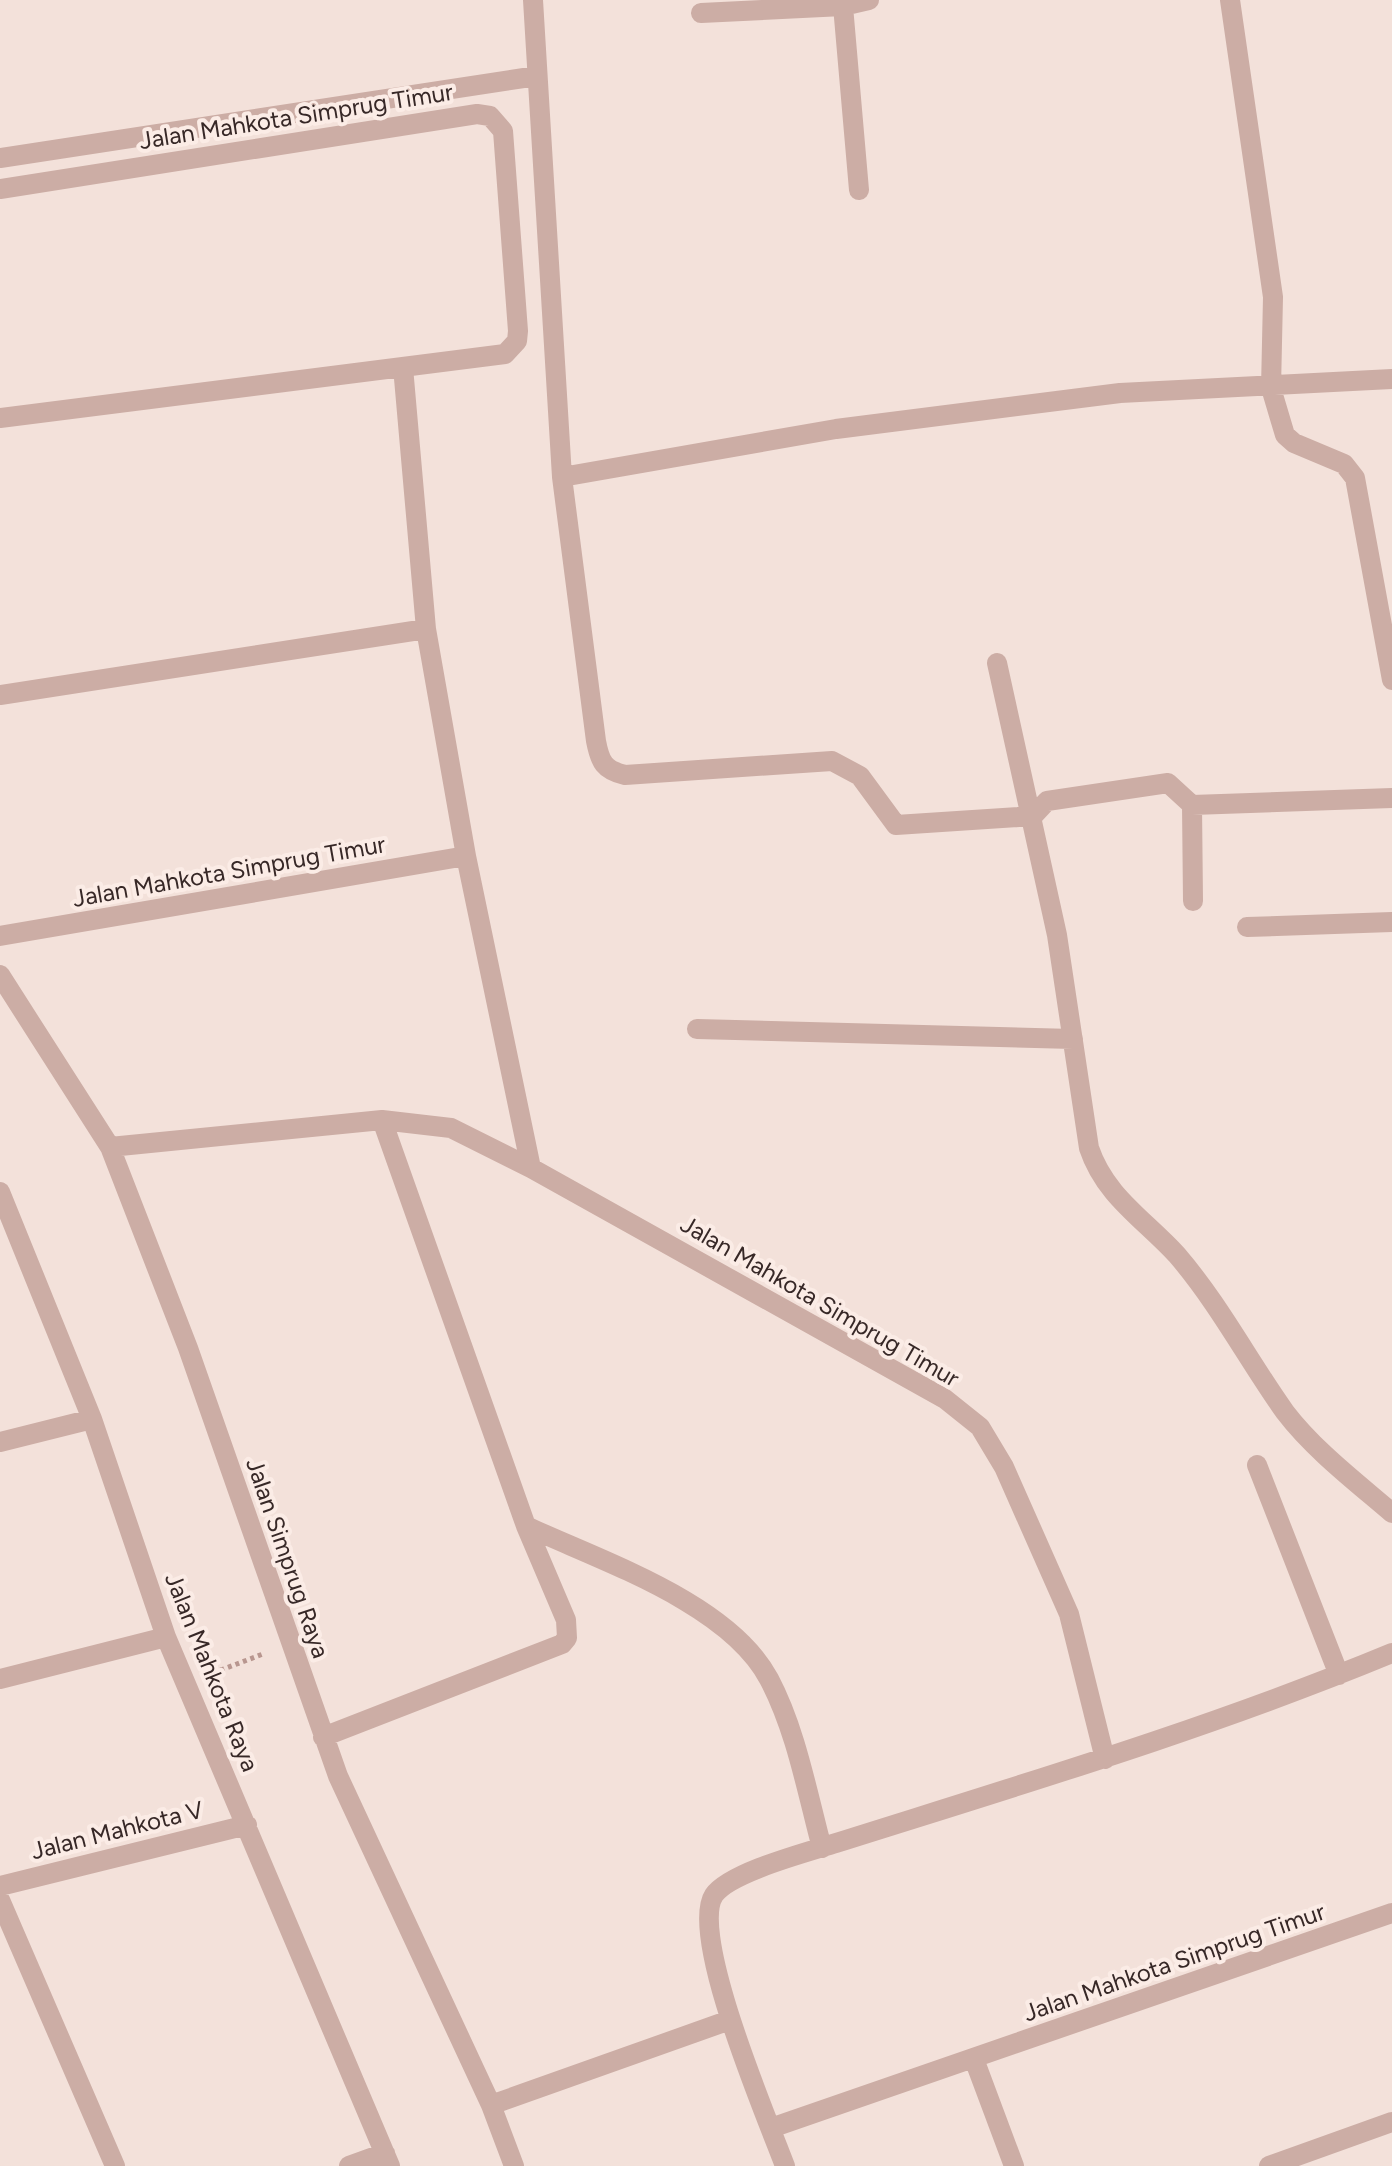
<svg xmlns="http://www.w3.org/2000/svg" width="1392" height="2166" font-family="Figtree,sans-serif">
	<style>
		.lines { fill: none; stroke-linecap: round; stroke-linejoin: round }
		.path { stroke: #b8968f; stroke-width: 5; stroke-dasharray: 4 4; stroke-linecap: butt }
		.minor { stroke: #ccada5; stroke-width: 20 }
		.labels { text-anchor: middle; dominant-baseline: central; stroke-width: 8; stroke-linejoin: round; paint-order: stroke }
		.street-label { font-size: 24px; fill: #372827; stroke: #fbece6 }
	</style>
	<rect width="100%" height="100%" fill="#f3e1da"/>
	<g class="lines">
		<path class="path" d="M213,1673L263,1654"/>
		<path class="minor" d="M533,0L562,477L596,741C600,762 604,770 625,775L832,761L860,776L896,825L1033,816L1047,801L1168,783L1192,805L1392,798
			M1230,0L1273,297L1271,388L1285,435L1294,443L1344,464L1355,478L1392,680
			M843,6L859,190
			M701,13L843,6L869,0
			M0,158L537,76
			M0,189L477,114L490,116L503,131L518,331L517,341L505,354L0,418
			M403,367L426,629L466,856L531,1168
			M562,477L836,429L1120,393L1392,379
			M997,663L1057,935L1089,1148C1105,1196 1144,1219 1177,1255C1219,1304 1248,1360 1285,1412C1314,1450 1356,1482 1392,1513
			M0,695L426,629
			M1192,805L1193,901
			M1247,927L1392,922
			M0,936L466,856
			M0,975L110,1147L188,1348L338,1776L491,2105L514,2166
			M697,1029L1073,1039
			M110,1147L382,1120L451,1128L531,1168L945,1399L980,1427L1004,1467L1069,1614L1105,1759
			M0,1192L92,1419L166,1637L390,2166
			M0,1442L92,1419
			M1257,1465L1339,1675
			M526,1526C601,1561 729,1603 769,1679C796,1730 807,1792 822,1848
			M0,1679L166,1637
			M323,1737L562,1644L567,1638L566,1620L526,1526L382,1120
			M0,1886L247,1825
			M0,1900L115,2166
			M974,2059L1014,2166
			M491,2105L730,2020
			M771,2128L1392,1913
			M349,2166L385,2153
			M785,2166C768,2120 688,1934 714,1895C730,1872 808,1852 836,1843C1023,1784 1211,1728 1392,1653
			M1269,2166L1392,2122"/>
	</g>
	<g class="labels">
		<g class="street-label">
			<text transform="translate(296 116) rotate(-9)">Jalan Mahkota Simprug Timur</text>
			<text transform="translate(229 871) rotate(-10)">Jalan Mahkota Simprug Timur</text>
			<text transform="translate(820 1301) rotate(30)">Jalan Mahkota Simprug Timur</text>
			<text transform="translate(288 1558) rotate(71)">Jalan Simprug Raya</text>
			<text transform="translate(212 1672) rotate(68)">Jalan Mahkota Raya</text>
			<text transform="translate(117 1830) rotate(-14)">Jalan Mahkota V</text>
			<text transform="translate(1174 1962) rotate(-19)">Jalan Mahkota Simprug Timur</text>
		</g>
	</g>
</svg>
